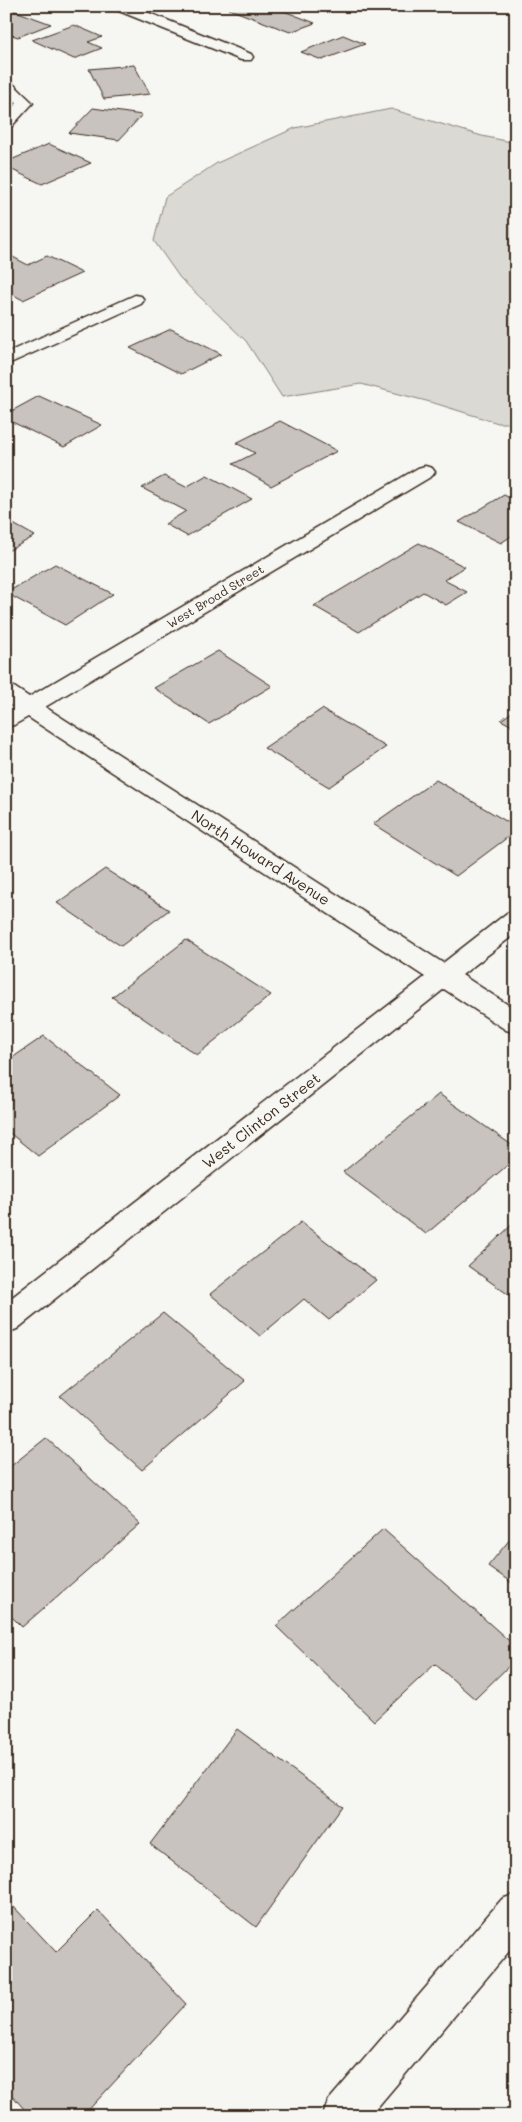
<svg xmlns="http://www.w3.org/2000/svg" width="522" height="2122" font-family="Mali,sans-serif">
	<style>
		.green { fill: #dad9d3; stroke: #8a8278 }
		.building { fill: #c8c3be; stroke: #3b2a1e }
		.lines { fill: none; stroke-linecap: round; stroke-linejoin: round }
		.minor-casing { stroke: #3b2a1e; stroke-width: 3 }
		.minor { fill: #f6f6f2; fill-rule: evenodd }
		.labels { text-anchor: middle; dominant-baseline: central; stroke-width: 4.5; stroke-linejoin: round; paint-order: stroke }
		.far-street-label { font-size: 12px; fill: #3b2a1e; stroke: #f6f6f2 }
		.street-label { font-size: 15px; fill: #3b2a1e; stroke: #f6f6f2 }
	</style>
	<rect width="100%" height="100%" fill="#f6f6f2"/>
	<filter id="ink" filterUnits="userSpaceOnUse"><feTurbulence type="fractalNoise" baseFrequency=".02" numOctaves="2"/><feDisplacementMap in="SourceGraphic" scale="10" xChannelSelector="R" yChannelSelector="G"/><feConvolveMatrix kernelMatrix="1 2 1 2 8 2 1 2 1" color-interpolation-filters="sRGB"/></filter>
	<g filter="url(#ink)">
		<path class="green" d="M391,109L482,136L516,143V423H498L434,403L361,384L282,397L246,341L180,278L154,241L165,197L217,163L295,128Z"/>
		<path class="building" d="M237,6H271L315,23L290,32L229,9Z
			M10,9L51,24L18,37L6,33V10Z
			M74,25L102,37L88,42L102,48L74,59L32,40Z
			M343,35L365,44L322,60L301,52Z
			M134,65L150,94L104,99L89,69Z
			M93,108L142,115L119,140L69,133Z
			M49,144L91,163L42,184L6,167V162Z
			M11,256L28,265L47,256L82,273L23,300L6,291V258Z
			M171,329L221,354L181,374L130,348Z
			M39,396L102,425L64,447L6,419V414Z
			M280,421L337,451L271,486L233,464L255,453L236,443Z
			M207,475L252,499L187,536L165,524L186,511L142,488L164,476L186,487Z
			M504,495L516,501V533L501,543L459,522Z
			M6,520L35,536L6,552Z
			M419,543L465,567L444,580L467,592L446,605L423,592L359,632L314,606Z
			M55,564L113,594L65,625L6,593Z
			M218,651L272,686L209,724L154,688Z
			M322,709L386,747L329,787L264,748Z
			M516,709V728L501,720Z
			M436,780L516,827V831L456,876L373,824Z
			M105,869L169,910L121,946L57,903Z
			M186,940L271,995L197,1055L112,997Z
			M44,1036L120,1095L38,1156L6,1130V1062Z
			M439,1094L516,1148V1158L426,1234L343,1172Z
			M516,1221V1300L468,1266Z
			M301,1222L376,1280L329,1320L304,1299L260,1336L210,1294Z
			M163,1313L245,1381L142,1470L60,1396Z
			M46,1438L140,1524L22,1627L6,1611V1470Z
			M383,1529L516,1647V1659L475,1699L435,1664L374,1721L276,1626Z
			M516,1532V1586L488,1566Z
			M237,1729L342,1806L256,1927L150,1844Z
			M14,1907L56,1952L98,1910L186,2004L83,2116H30L6,2088V1914Z"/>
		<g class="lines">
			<g class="minor-casing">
				<path id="minor" d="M112,6H132L251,54L253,57L251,60H241L114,9Z
					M6,81L11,82L33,103L11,127L6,129V114L17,103L6,93Z
					M135,295L141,296L144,300L141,304L6,365V353Z
					M425,466L432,468L435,472L432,476L45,707L443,963L507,913L516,910V933L462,975L516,1010V1033L506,1030L444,989L17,1329L6,1333V1302L425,977L28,717L14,725L6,727V710L12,706L6,702V685L14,687L29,697L418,468Z
					M516,1894V1943L370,2116H323L328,2101L502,1899Z"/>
			</g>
			<use href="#minor" class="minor"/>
		</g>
	</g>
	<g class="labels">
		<g class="far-street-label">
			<text transform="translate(215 596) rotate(-31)">West Broad Street</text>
		</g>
		<g class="street-label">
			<text transform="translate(261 857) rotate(33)">North Howard Avenue</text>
			<text transform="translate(261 1120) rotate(-38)">West Clinton Street</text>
		</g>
	</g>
	<rect width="522" height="2122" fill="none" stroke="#f6f6f2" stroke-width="25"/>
	<rect x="12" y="12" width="497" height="2097" fill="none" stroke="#3b2a1e" stroke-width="2" filter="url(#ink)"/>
</svg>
